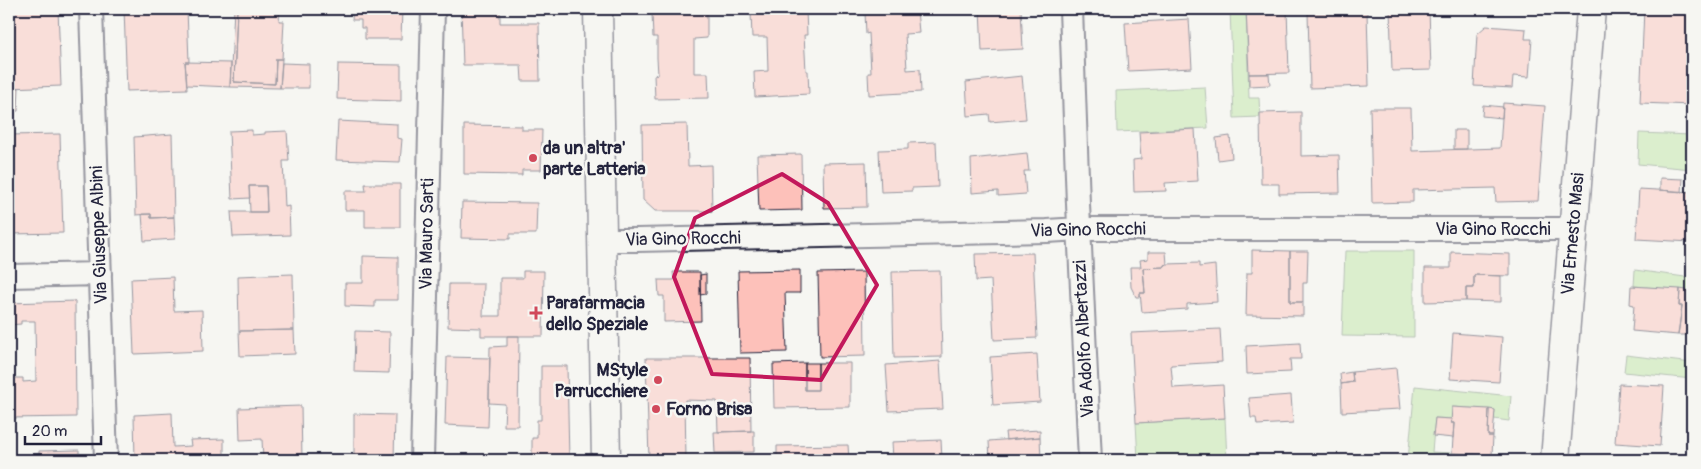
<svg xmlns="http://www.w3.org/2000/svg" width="1701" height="469" font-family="Pangolin,sans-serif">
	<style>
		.green { fill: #bae5a1; stroke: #6e846e }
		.building { fill: #fdc1ba; stroke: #22223b }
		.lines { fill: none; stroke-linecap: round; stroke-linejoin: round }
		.street-casing { stroke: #22223b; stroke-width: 26 }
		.secondary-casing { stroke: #22223b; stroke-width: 31 }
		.street { stroke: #f6f6f2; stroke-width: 22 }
		.secondary { stroke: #f6f6f2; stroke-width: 28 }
		.marked { fill: none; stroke: #c2185b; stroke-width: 4; stroke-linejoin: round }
		.poi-dot { fill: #d1495b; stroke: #f6f6f2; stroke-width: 2 }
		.labels { text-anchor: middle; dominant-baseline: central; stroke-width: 5; stroke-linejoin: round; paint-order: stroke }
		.poi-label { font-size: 18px; font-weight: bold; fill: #22223b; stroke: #f6f6f2; text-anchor: start }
		.street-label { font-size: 18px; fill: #22223b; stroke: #f6f6f2 }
	</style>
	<rect width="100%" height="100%" fill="#f6f6f2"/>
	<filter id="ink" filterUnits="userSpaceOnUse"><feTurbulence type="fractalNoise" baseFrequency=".02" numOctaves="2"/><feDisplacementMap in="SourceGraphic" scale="10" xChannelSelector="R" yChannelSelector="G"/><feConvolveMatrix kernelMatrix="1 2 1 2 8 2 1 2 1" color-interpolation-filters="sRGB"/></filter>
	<g filter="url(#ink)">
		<path class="green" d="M1230,9H1246L1249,98H1259L1260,117L1234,118Z
			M1205,87L1208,128L1117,132L1116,91Z
			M1639,133L1692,135V169L1638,164Z
			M1345,251H1414V337L1342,336Z
			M1635,270L1692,278V291L1634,286Z
			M1626,355L1692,363V379L1624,372Z
			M1415,386L1511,396L1509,421L1494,419L1495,410L1453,407L1452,419L1435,418L1432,452L1492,455V460H1408Z
			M1225,418L1227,460H1138L1136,423Z"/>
		<path class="building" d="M9,9H58L61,86L9,88Z
			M124,9H187L189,62H185L187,89L127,91Z
			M234,9H237L234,82L275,84L276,59H282L280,88L230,87Z
			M237,9H280L279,21H284L282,59H276L275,84L234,82Z
			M353,9H402L401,39H365V28H361V20H352Z
			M461,9H500V23H539L540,81H522L521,65H463Z
			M917,9L919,33L905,34L907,70L920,69L921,92L869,95L868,73H871L869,33L866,34L865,12Z
			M980,9H1021L1023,49L982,51Z
			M1246,9H1287L1289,73L1249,74Z
			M1390,9H1429L1431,70L1392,71Z
			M1644,9L1692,11V105L1640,103Z
			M806,10L807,35H804L806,71H808L809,94L755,97L754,72L768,71L767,37H752L751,13Z
			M1367,12L1369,86L1310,88L1308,13Z
			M707,13V38L694,39V73H708L709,98L655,99L654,75L658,74L657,58V37H653L652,14Z
			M1189,19L1192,68L1128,71L1125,23Z
			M1486,26L1526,29L1525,39H1532L1529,77L1513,76L1512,88L1474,86L1477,34Z
			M185,62L231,63L230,87L187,85Z
			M282,63L309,64V88H280Z
			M338,64L401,65V101L337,99Z
			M1249,74H1269L1270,85L1249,86Z
			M1022,76L1026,119L990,122L989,114L968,116L966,82Z
			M9,88H19L18,111L9,112Z
			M1503,103L1545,106L1538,201L1496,202L1495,188L1413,190V202L1372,203L1370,108H1411L1412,151L1500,148Z
			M1483,105L1503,107L1502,118L1482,116Z
			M1301,112V156L1339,155L1340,193L1279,194V184H1261L1260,113Z
			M338,121L397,124V138L402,139L400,162L336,160Z
			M687,124L688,166L711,165L712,211H655L643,200L642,125Z
			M464,125L522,126V130H542L541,170H522V175L464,174Z
			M1195,129L1198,181L1165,183L1166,191L1134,192L1133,160L1141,159L1139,132Z
			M252,130V135L265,134V132L287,131L289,161H283L285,207L289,206L290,235L233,237L231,212H267L266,186H249L250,198L232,199L229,131Z
			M1454,130H1467V149H1454Z
			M60,134L63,233L9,234V195H11L10,175H9V135Z
			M172,134L174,217L151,218V214L136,215L134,137Z
			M1230,136L1232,158L1218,160L1216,138Z
			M936,142L938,187L912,188V191L881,192L879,150L908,149V143Z
			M1027,153L1029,171H1024L1026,194L998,196V191L972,193L971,159Z
			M801,154L802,210L759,211L757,155Z
			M866,162L867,207L824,208L823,163Z
			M1660,178L1683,179L1682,192L1660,190Z
			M365,184H400V227H365V210H345V191H366Z
			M249,186H266L267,212H250Z
			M1639,189L1692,192V242L1636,239Z
			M462,202L537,203L536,234H510V239L461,238Z
			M142,214H151V218L174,217L175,239L144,241Z
			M1252,250L1290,251V302H1303V316L1246,315L1247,273H1252Z
			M1290,251H1308L1307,283H1303V302H1290Z
			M1148,252H1166L1167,264L1164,265V267L1143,268L1145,293H1140V297H1136L1131,287L1130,267H1141L1140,260L1148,259Z
			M1451,252L1510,254V276L1474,275V288H1466V301L1425,302V268H1451Z
			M1033,253L1037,338L994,340L991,280L976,281L975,254Z
			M363,256L398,257V300H375V307L345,306V283H363Z
			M1199,263V267L1215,265L1217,302L1187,304V309L1142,312L1140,293H1145L1143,268L1164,267V265L1167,264Z
			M800,270V293H785L787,352L740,353L738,271Z
			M523,271H544L543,336H481V328L448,327L449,284H484L483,316H500V278H523Z
			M940,271L942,357L894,358L892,272Z
			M673,272H700L701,321L664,322V296H659L658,280H674Z
			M864,272L865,356L820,357L818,273Z
			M293,274L294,330L239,331L238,276Z
			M706,274V294L700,295V275Z
			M1474,275L1501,276V302L1466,301V288H1474Z
			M173,277L174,311L202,310L203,351L134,354L131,279Z
			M1631,286L1680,289L1679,306H1682L1678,335L1632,331L1634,305L1630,304Z
			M1680,289L1692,291V335H1678L1682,306H1679Z
			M75,301L76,417L9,418V378H23V382L36,381L35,321H21V324L9,325V303Z
			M1220,329L1222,362L1171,365L1173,388L1223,385L1225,418L1136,423L1131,333Z
			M294,330L295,354L240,356L239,331Z
			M355,331L390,332L389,373L354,372Z
			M1453,333L1502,337L1499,382L1450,379Z
			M507,336H519L518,426H504L505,404L489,403L490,347L507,346Z
			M1300,343L1301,359H1290L1291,372L1247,374L1246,346Z
			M1037,354L1040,402L993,405L990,357Z
			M447,357L490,358L488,427L445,425Z
			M646,358H750L751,431L718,432L717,401L685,400L686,460H649Z
			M940,361L943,409L889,411L886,365Z
			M805,363H818V390H805Z
			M805,363V390H818V363H850V407L774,408L773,364Z
			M541,366H567L569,460H532V438H537V420H541Z
			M1396,368L1400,409L1342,412L1341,384L1353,382L1352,372Z
			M1352,372L1353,382L1341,384L1340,374Z
			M1619,384L1664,386L1660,446L1615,443Z
			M1291,395L1293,423L1257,425L1256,418H1251L1249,398Z
			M301,406L302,460H263L262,439L240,440L239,408Z
			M1452,407L1489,409L1488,436H1493L1492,455L1452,453L1454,423H1451Z
			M1489,409L1495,410L1493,436H1488Z
			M172,413L173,447L191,446L190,440L224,439V460H135L134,415Z
			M354,414L395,415L394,460H354Z
			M1435,418L1452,419L1451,423H1454L1453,438L1433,436Z
			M1040,430V437L1006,440L1005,432Z
			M754,431V452L715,453L714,432Z
			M1040,437L1041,460H990L989,441Z
			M941,440L942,460H893L892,442Z
			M848,445L849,460H777V446Z
			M79,450V460H39V451Z"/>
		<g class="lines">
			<g class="street-casing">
				<path id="street" d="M91,9L106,460
					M1071,9L1078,204L1090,460
					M602,240H637L1047,231L1079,229H1573
					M9,276L100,274
					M422,460L433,9"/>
			</g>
			<g class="secondary-casing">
				<path id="secondary" d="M598,9L606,460
					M1555,460L1591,9"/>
			</g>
			<use href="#street" class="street"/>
			<use href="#secondary" class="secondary"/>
		</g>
	</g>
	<path d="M0 0H1701V469H0ZM782,174L828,203L877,285L821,380L712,374L674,277L695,218Z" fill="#f6f6f2" fill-opacity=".55" fill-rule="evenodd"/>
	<path class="marked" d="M782,174L828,203L877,285L821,380L712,374L674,277L695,218Z"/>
	<g class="poi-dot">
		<circle cx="533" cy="158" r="5"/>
		<path d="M533.5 305.5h5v5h5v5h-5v5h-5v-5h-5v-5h5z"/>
		<circle cx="658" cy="380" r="5"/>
		<circle cx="656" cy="409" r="5"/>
	</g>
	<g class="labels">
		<g class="poi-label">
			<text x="543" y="148">da un altra'<tspan x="543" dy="21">parte Latteria</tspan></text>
			<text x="546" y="303">Parafarmacia<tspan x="546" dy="21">dello Speziale</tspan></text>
			<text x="648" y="370" text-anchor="end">MStyle<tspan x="648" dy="21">Parrucchiere</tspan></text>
			<text x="666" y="409">Forno Brisa</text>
		</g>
		<g class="street-label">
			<text x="1493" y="229">Via Gino Rocchi</text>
			<text transform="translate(1088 230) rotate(-1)">Via Gino Rocchi</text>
			<text transform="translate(427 234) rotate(-89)">Via Mauro Sarti</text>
			<text transform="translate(1573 234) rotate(-85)">Via Ernesto Masi</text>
			<text transform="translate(99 235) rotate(-92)">Via Giuseppe Albini</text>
			<text transform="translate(683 239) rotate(-1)">Via Gino Rocchi</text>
			<text transform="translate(1084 339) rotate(-93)">Via Adolfo Albertazzi</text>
		</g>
	</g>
	<rect width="1701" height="469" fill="none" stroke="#f6f6f2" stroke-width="30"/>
	<rect x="15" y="15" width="1671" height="439" fill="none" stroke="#22223b" stroke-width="2" filter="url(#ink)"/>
	<path d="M25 436v8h76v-8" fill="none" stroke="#22223b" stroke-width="2.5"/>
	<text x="32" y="436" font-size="15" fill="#22223b" stroke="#f6f6f2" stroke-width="4" paint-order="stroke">20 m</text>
</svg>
